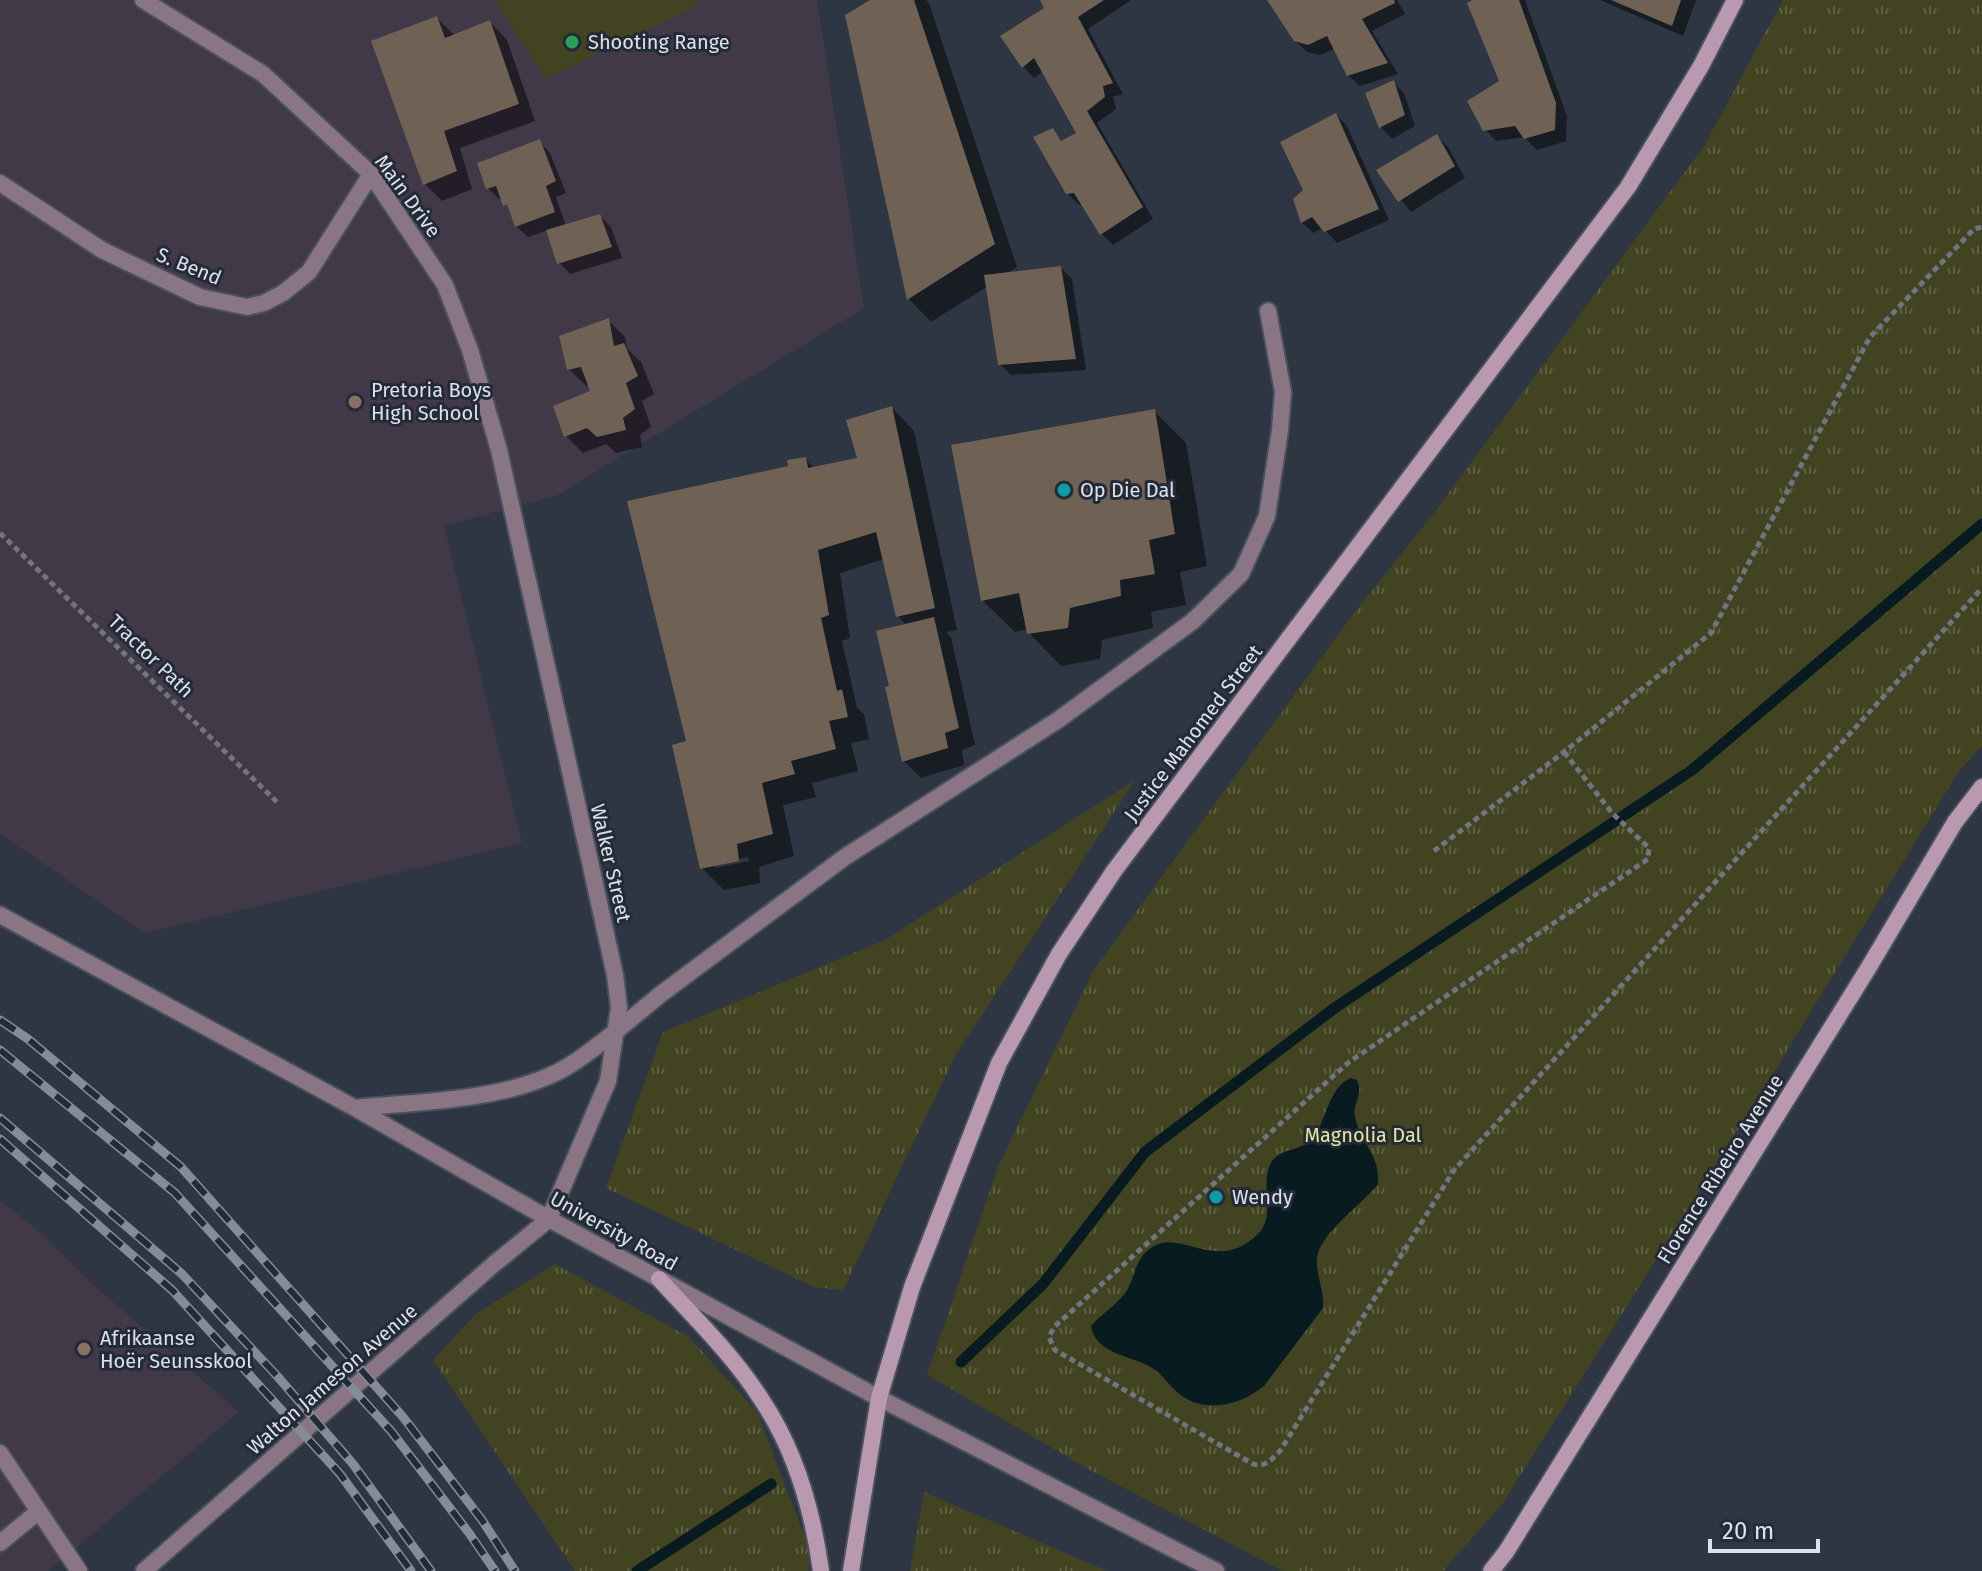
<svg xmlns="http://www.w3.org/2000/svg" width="1982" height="1571" font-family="'Fira Sans',sans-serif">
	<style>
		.education { fill: #413848 }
		.grass { fill: #424421 }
		.park { fill: url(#park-tufts) }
		.water { fill: #071b20 }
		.shadow { fill: #0007; fill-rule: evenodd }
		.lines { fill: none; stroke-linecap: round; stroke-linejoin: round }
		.stream { stroke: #071b20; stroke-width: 11 }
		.building { fill: #6f6255 }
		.service-casing { stroke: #4a515e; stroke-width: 20 }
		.minor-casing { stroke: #4a515e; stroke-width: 20 }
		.secondary-casing { stroke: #4a515e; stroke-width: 20 }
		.path { stroke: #6f7581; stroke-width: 5; stroke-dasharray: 6 4; stroke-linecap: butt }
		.service { stroke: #897583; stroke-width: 16 }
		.minor { stroke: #897583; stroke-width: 16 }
		.secondary { stroke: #b899af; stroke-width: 16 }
		.rail-casing { stroke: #868c97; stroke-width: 9 }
		.rail { stroke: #242b38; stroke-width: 6; stroke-dasharray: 18; stroke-linecap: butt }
		.leisure-dot { fill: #2e9e5b; stroke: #242b38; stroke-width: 3 }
		.education-dot { fill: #8d6e63; stroke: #242b38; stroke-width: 3 }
		.culture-dot { fill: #0f9aa8; stroke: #242b38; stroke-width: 3 }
		.labels { text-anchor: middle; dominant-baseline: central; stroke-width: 6; stroke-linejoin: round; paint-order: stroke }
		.poi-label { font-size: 20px; fill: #dde1ea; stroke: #242b38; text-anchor: start }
		.street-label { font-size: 20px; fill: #dde1ea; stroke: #242b38 }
		.park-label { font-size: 20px; fill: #e3e89a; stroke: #242b38 }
	</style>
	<defs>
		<pattern id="park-tufts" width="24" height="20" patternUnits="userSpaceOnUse" patternTransform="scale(2)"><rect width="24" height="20" fill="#424421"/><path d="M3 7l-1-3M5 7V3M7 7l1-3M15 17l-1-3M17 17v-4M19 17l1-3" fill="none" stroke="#5d5f41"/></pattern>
	</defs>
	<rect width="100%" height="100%" fill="#2e3543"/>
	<path class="education" d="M0,0H817L864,308L556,496L444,526L522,843L145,933L0,834Z
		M0,1200L39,1231L96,1287L239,1412L48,1571H0Z"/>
	<path class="grass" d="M495,0H693L697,6L546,79Z"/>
	<path class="park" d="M1783,0H1982V746L1959,771L1746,1117L1503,1503L1443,1571H1283L1090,1470L927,1375L998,1167L1093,971L1351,617L1431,517L1704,146Z
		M1135,780L955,1056L843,1290L814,1287L606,1188L663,1032L885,940Z
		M555,1264L689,1337L757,1412L808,1545L809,1571H575L433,1360L476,1314Z
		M924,1492L1107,1571H910Z"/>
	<path class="water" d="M1351,1078L1357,1080C1364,1095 1352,1104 1355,1117C1361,1144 1380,1154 1378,1184C1362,1205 1322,1231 1317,1257C1315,1274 1325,1291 1323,1308L1264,1386C1242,1404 1208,1414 1182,1396C1169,1387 1163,1373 1149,1366C1128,1355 1095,1353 1091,1326C1101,1314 1116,1306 1126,1292C1136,1276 1135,1256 1154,1246C1183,1230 1217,1274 1258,1234C1277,1216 1259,1185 1271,1163C1280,1147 1301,1152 1312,1139C1327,1121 1328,1087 1351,1078Z"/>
	<path class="shadow" d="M874,0H926L929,3L1017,267L1006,274L1061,268L1072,279L1086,370L1011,375L1000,364L988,286L931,322L909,299L847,16Z
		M1043,0H1131L1088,29L1123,94L1113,97L1116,109L1097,123L1153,219L1113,245L1102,234L1083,204L1079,205L1067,193L1052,131L1063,142L1079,134L1043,71L1034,78L1023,66L1047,8Z
		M1269,0H1397L1405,14L1372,31L1398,74L1360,86L1348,75L1335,49L1320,55L1307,52L1295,40Z
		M1476,0H1525L1567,116L1566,141L1537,150L1524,137L1496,141L1485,129L1502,81Z
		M1600,0H1696L1683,36Z
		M437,18L455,36L490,22L507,40L535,121L460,148L472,189L442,201L425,184Z
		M1393,82L1404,93L1415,126L1392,139L1381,127L1367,94Z
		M1336,115L1347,126L1389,220L1337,243L1323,228L1313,233L1302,222L1305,191Z
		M1437,136L1448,147L1465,178L1411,212L1378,171Z
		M539,142L550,153L566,193L556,197L566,226L600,216L611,227L622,258L570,274L559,262L548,230L528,237L516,226L512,211L502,198L499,199L488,188Z
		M608,320L625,337L627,349L641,362L654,394L642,401L651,427L640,435L642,447L616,453L606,444L583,453L566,436L592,392L590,385L586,386L569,369Z
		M892,408L914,431L957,630L946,632L951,637L975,745L962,750L964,765L921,778L904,761L891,687L907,626L898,616L884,559L840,573L850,638L842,641L857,708L864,714L869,739L851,743L858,771L812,783L816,797L783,805L794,856L759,867L760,883L724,890L702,868L688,742L790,467L806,460L815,469L859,460ZM748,857L749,861L715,868V864Z
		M1154,411L1186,443L1207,566L1180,572L1186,605L1151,612L1153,628L1102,640L1100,659L1061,666L1029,633L1028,629L1015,632L982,600Z"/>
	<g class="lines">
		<path class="stream" d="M961,1362L1043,1284L1145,1152L1336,1007L1692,770L1982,524
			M637,1571L771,1484"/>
	</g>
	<path class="building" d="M870,0H914L995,244L907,300L845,15Z
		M1040,0H1104L1078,17L1113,83L1103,86L1105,97L1087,111L1143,207L1100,235L1074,193L1066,194L1033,137L1053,128L1061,141L1076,133L1034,58L1022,68L1000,36L1044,8Z
		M1267,0H1394L1395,3L1362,19L1388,63L1347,76L1327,36L1308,45L1294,41Z
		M1472,0H1519L1556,103L1555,130L1524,139L1515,126L1483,131L1467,101L1499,81L1467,3Z
		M1611,0H1681L1672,26Z
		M437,16L445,38L490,20L519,104L444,131L457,171L423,185L371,41Z
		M1394,80L1405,115L1379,128L1365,93Z
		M1336,113L1379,209L1324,232L1312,217L1301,223L1293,199L1303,190L1280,142Z
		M1437,134L1455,166L1398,202L1376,170Z
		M540,139L556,181L546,186L555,212L515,227L507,204L503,206L496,186L486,189L477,163Z
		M600,214L612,247L557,264L546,230Z
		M1061,266L1076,359L998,365L984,275Z
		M609,318L614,346L624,343L638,376L626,383L635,409L623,418L626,430L597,437L587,428L564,437L553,406L590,391L581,367L567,370L559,336Z
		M892,406L935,608L896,617L876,532L818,550L829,615L821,618L837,691L842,689L848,717L829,721L836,749L791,761L795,774L762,783L773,834L737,844L739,861L700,869L672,745L686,741L627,501L788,466L787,460L806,457L808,468L857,458L846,420Z
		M1155,409L1175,534L1149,540L1155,574L1120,580L1121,596L1070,608L1068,628L1027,634L1019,593L981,601L951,445Z
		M934,617L959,728L945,733L948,748L902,762L885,687L889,686L876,631Z"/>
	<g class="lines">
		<g class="service-casing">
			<path id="service" d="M615,1032L661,994L845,857L1058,720L1193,621L1241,574L1267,516L1280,430L1283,392L1268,311
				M0,1453L79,1571
				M0,1543L39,1511"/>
		</g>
		<g class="minor-casing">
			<path id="minor" d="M143,0L263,74L371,174L445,285L470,350L499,450L615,975L619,1008L608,1081L549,1219L494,1264L144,1571
				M0,183L102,250L200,297L247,307L264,303L283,293L309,272L371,174
				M0,915L355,1108L549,1219L879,1398L1216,1571
				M355,1108C416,1102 492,1101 549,1076C573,1066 594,1048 615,1032"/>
		</g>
		<g class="secondary-casing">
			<path id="secondary" d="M659,1279C695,1318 735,1357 763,1402C796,1452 813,1513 821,1571
				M851,1571L879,1398L912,1287L999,1063L1059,954L1114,871L1628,187L1701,66L1735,0
				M1491,1571L1506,1552L1869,967L1955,822L1982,787"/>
		</g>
		<path class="path" d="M0,533L279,804
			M1564,752L1613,814L1649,848L1648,859L1349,1062L1054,1327L1049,1337L1055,1350L1253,1464C1265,1468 1272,1459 1280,1451L1454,1170L1982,588
			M1434,851L1564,752L1711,633L1870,337L1974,229L1982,227"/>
		<use href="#service" class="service"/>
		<use href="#minor" class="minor"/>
		<use href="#secondary" class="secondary"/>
		<g class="rail-casing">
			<path id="rail" d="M0,1020L28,1039L181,1167L403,1417L482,1520L515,1571
				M0,1050L175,1193L391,1431L469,1533L495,1571
				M0,1118L182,1274L278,1377L353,1464L431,1571
				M0,1139L172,1290L340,1474L411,1571"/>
		</g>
		<use href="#rail" class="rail"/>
	</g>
	<circle class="leisure-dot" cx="572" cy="42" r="8"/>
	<g class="education-dot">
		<circle cx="355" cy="402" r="8"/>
		<circle cx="84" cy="1349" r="8"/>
	</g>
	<g class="culture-dot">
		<circle cx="1064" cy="490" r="8"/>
		<circle cx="1216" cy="1197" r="8"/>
	</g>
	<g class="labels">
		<g class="poi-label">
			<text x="588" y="42">Shooting Range</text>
			<text x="371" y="390">Pretoria Boys<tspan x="371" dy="23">High School</tspan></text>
			<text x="1080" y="490">Op Die Dal</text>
			<text x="1232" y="1197">Wendy</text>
			<text x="100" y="1338">Afrikaanse<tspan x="100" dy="23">Hoër Seunsskool</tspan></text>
		</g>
		<g class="street-label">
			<text transform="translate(408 196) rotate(54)">Main Drive</text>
			<text transform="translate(189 266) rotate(22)">S. Bend</text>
			<text transform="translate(151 656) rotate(44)">Tractor Path</text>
			<text transform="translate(1193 733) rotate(-53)">Justice Mahomed Street</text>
			<text transform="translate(611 863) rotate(77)">Walker Street</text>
			<text transform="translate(1720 1169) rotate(-58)">Florence Ribeiro Avenue</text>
			<text transform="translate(614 1231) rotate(29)">University Road</text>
			<text transform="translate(332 1379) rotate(-41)">Walton Jameson Avenue</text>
		</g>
		<g class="park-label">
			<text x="1363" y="1135">Magnolia Dal</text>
		</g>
	</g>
	<path d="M1710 1539v12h108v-12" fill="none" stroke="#dde1ea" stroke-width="4"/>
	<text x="1722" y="1539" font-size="24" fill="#dde1ea" stroke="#242b38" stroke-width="6" paint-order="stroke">20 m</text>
</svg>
